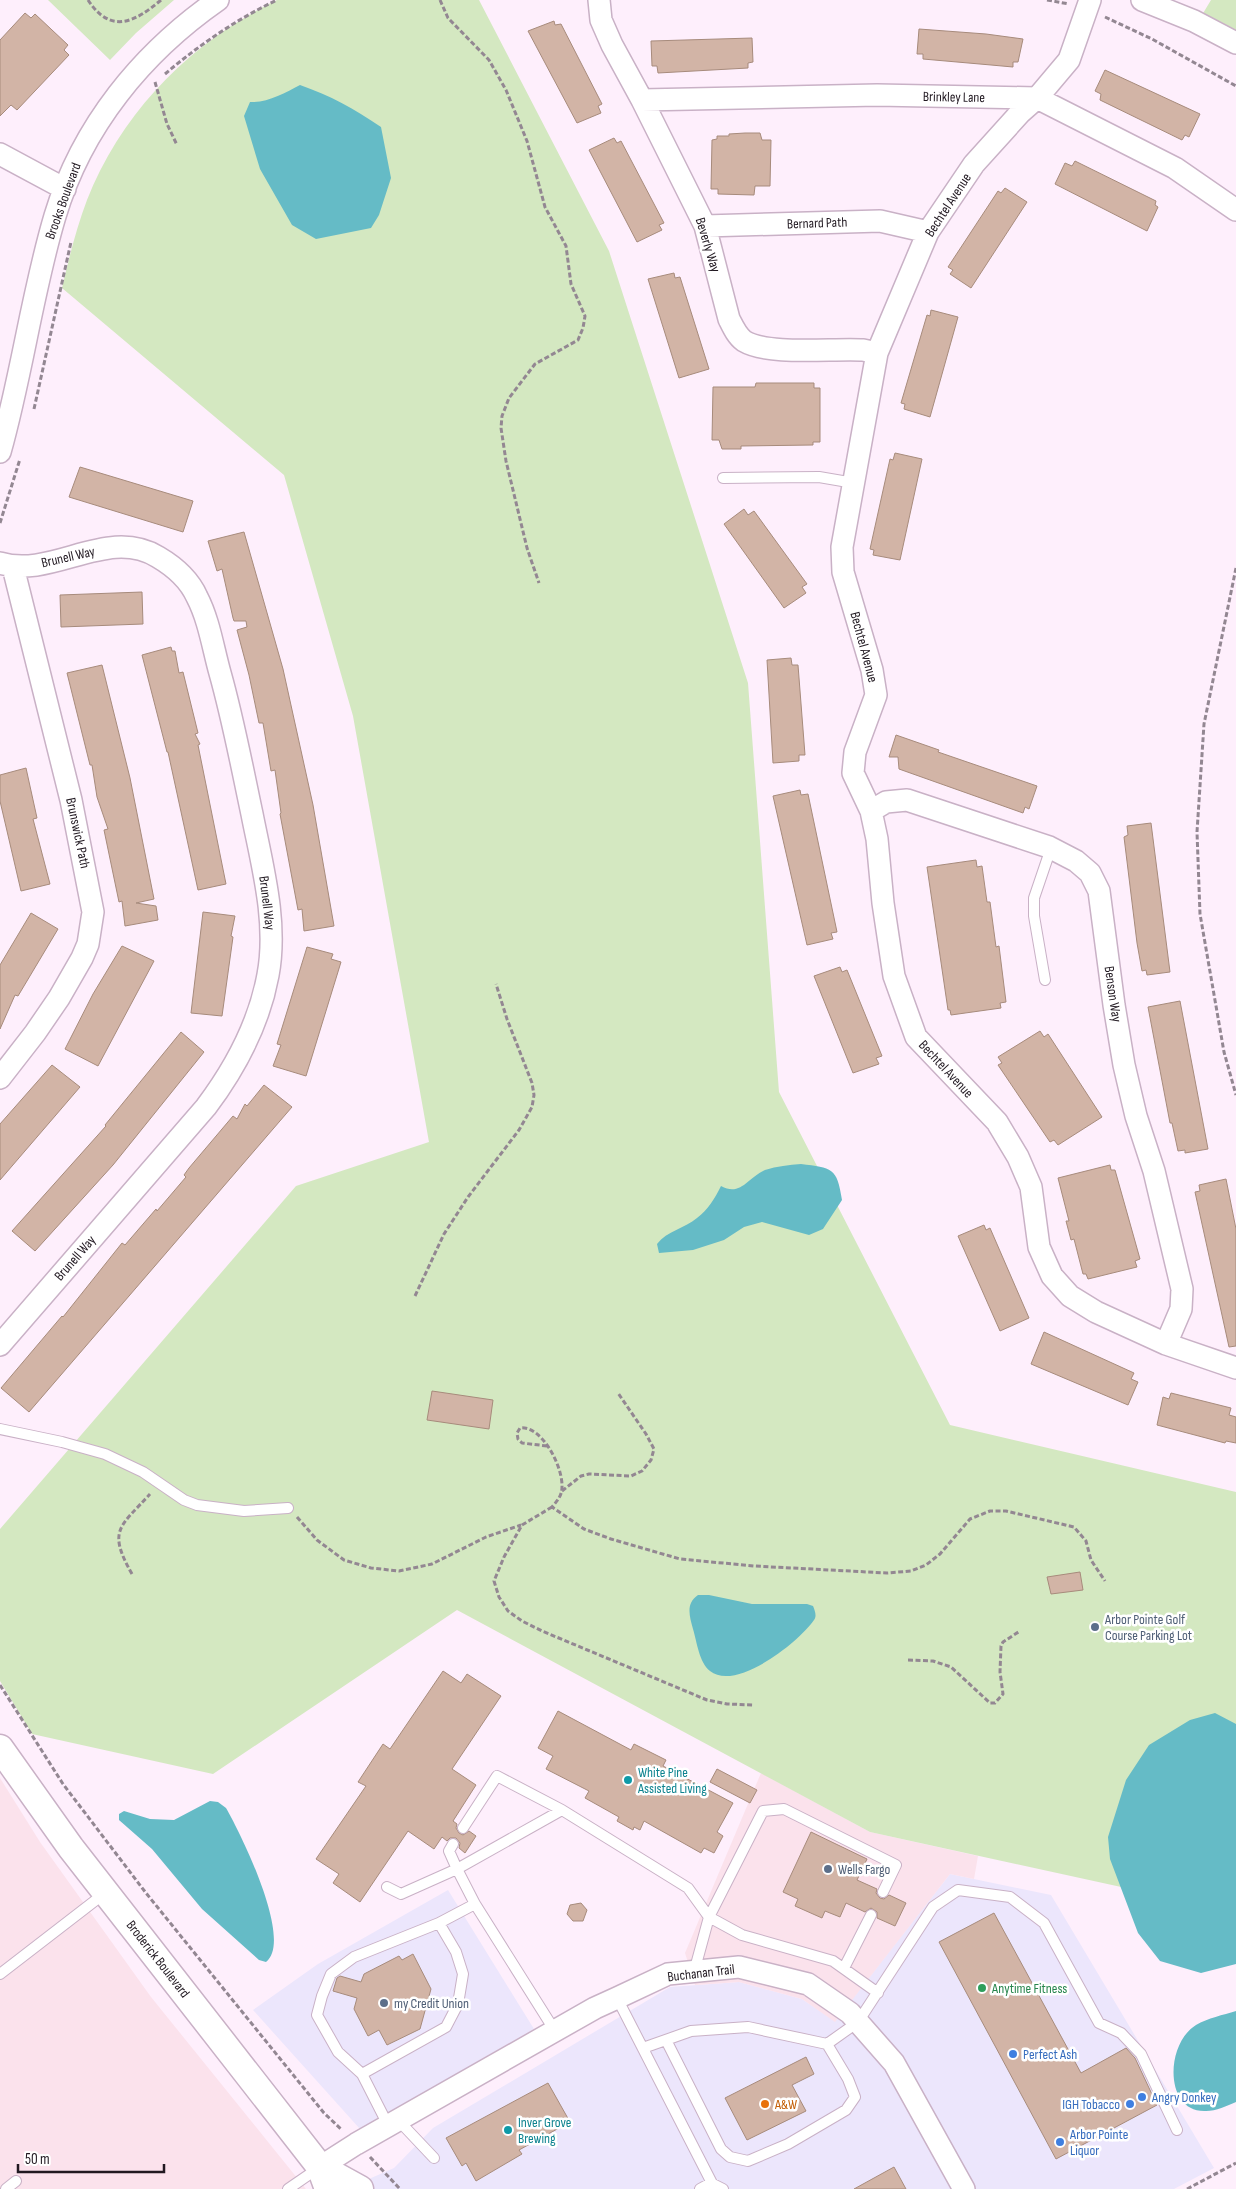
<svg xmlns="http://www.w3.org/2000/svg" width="1236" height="2189" font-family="'Sofia Sans Condensed',sans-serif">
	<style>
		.commercial { fill: #ece6fc }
		.industrial { fill: #fbe2ec }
		.green { fill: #d4e8c1 }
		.water { fill: #65bbc6 }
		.building { fill: #d2b4a6; stroke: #a78b7c }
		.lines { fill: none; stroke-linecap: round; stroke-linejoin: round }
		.service-casing { stroke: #c9b1c6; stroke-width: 12 }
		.minor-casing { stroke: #c9b1c6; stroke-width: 24 }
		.tertiary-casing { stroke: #c9b1c6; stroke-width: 29 }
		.path { stroke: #938792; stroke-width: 3; stroke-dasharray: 5 2.5; stroke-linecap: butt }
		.service { stroke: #fff; stroke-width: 10 }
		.minor { stroke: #fff; stroke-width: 21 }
		.tertiary { stroke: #fff; stroke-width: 26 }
		.service-dot { fill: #5c6f8a; stroke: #fff; stroke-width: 2 }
		.culture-dot { fill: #0f9aa8; stroke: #fff; stroke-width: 2 }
		.leisure-dot { fill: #2e9e5b; stroke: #fff; stroke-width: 2 }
		.shop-dot { fill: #3f7fe0; stroke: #fff; stroke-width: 2 }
		.food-dot { fill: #e8710a; stroke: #fff; stroke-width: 2 }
		.labels { text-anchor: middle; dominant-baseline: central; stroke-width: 5; stroke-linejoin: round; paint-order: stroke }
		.street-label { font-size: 14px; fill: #211921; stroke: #fff }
		.service-label { font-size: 14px; fill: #4e5e75; stroke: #fff; text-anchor: start }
		.culture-label { font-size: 14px; fill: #0d838f; stroke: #fff; text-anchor: start }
		.leisure-label { font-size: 14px; fill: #27864d; stroke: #fff; text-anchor: start }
		.shop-label { font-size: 14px; fill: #366cbe; stroke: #fff; text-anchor: start }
		.food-label { font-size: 14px; fill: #c56008; stroke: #fff; text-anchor: start }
	</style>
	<rect width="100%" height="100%" fill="#feeffc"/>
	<path class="commercial" d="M950,1874L1051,1895L1214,2168L1174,2189H346L394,2168L433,2128L670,1987L739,1982L802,1999L835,2021Z
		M448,1890L534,2029L360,2129L253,2010L318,1964Z"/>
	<path class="industrial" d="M761,1773L870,1832L978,1856L974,1879L950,1874L835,2022L802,1999L739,1982L695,1985L685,1953Z
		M0,1778L40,1842L151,1997L306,2189H0Z"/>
	<path class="green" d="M48,0H174L136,33L110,60Z
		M277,0H479L609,251L748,683L779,1092L950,1425L1236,1492V1872L1176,1899L870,1832L457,1610L213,1774L32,1734L0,1681V1529L296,1186L429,1142L353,716L284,475L62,288C69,258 76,229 87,200C122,111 192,41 277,0Z
		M1211,0H1236V31L1202,15Z"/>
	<path class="water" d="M300,85C331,96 353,108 381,127L391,178L379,215L371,228L316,239L292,225L260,169L244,116L250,102C267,103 285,93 300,85Z
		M801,1164C832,1168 837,1167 842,1200L823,1229L809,1235L762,1222L744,1227L724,1240L693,1250L659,1253L657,1244C667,1231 685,1228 697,1218C708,1210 715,1198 721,1186C741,1197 748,1177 765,1170C777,1166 789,1165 801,1164Z
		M698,1595H709L752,1604H807L813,1606C815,1611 817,1616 814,1620C799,1642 736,1692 710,1671C699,1662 697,1642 693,1629C689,1615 686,1603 698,1595Z
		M1215,1713L1236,1724V1964L1201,1973L1160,1961L1138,1933L1110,1859L1108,1837L1126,1780L1149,1745L1190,1720Z
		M210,1801L218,1802L226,1808C240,1832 294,1941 266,1962L259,1960L202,1909L152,1849L119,1820V1814L124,1811L150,1819L174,1820Z
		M1236,2011V2102C1227,2106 1216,2111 1206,2111C1164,2113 1165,2044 1196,2025C1208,2018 1223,2015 1236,2011Z"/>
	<path class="building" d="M25,13L31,18L35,14L68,45L64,50L69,55L17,110L11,105L0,116V40Z
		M554,21L555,25L561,24L602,104L598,106L601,113L577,123L528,31Z
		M919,29L986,34L1023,39L1018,62H1013V67L991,65L923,59V54H917Z
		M752,38L753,62L748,63V68L658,73L657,66H652L651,41Z
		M1105,70L1200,114L1189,137L1185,135L1182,140L1100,100L1101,94L1095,91Z
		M745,133H760L762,140H771L770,186H755L754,195L718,194V189H711L712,140L717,139V136H729V134Z
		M614,138L617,143L621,141L664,223L659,225L662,230L637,242L589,150Z
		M1075,161L1156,201L1155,205L1158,207L1147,231L1055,184L1065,163L1072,166Z
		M1005,188L1027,202L971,288L950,274L953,270L948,267L998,191L1001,193Z
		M674,273L675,278L680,277L709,369L679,378L648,279Z
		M931,310L958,317L930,417L904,409L905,404L901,403L927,315L930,316Z
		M756,383H814V388H820V442H813V445L741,446V449H722L719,440H712L713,387H755Z
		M895,453L922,459L900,560L873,555L874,550L870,549L890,459L893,460Z
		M80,467L193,501L183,532L69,497Z
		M744,509L748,515L754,511L807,584L802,587L806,593L784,608L724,524Z
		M244,532L283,669L313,805L334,926L304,931L302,909L298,910L280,814L281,813L275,770L271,771L263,723H259L249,675L237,630L247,627L246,621H234L233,618L222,569L217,571L208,541Z
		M142,592L143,624L61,627L60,595Z
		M171,647L172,651H175L179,673L183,672L198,733L195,734L200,744L198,745L226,884L198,890L168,752H167L142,655Z
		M791,658L792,665H798L805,755H799V761L773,763L767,660Z
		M102,665L130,778L154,899L136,903L156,906L158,920L125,926L122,901L119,902L104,830L108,829L97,797L92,765H90L67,673Z
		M896,735L939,750L938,752L1037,786L1029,809L1025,807L1023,813L899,769L898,757H889Z
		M26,768L37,818L33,819L50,884L21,891L0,801V775Z
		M800,790L801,795L808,794L837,932L831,933L833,939L807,945L773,796Z
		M1151,823L1170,972L1147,975L1146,970L1142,971L1137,943L1124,837L1128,835L1127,826Z
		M976,860L977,867L982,866L987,902H990L996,947L999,946L1006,1002L1000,1003L1001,1008L951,1015L950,1010H948L927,867Z
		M203,912L235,916L231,936L233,937L222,1016L191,1013Z
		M31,913L58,929L18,996L15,995L0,1029V965Z
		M122,946L154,961L98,1066L65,1049L93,994Z
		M307,947L333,954L331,959L341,962L306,1076L273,1066L281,1045L277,1044Z
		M840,967L842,972L847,970L882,1056L876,1058L879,1064L853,1073L814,976Z
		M1180,1001L1208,1149L1185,1153V1150L1178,1151L1172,1123H1170L1148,1007Z
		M1040,1031L1044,1037L1048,1034L1102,1117L1058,1145L1054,1140L1050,1142L998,1065L1002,1063L998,1057Z
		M181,1032L204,1052L113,1165L35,1251L12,1231L106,1126L105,1125Z
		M52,1065L80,1087L0,1180V1124Z
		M264,1085L292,1107L29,1412L1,1388L62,1316L63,1317L122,1243L125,1245L156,1209L157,1211L186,1177L184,1175L189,1168L233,1116L237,1119L245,1104L247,1106Z
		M1110,1165L1111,1170H1115L1140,1259L1135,1261L1137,1267L1088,1279L1086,1274H1083L1074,1239L1071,1240L1066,1221H1069L1058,1178Z
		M1226,1179L1236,1229V1346L1229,1347L1195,1192L1200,1191L1199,1185Z
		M984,1225L986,1230L990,1228L1029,1318L1000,1331L958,1236Z
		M1044,1332L1134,1373L1131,1379L1138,1382L1128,1405L1031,1364Z
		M432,1391L493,1400L489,1429L427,1420Z
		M1171,1393L1231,1408L1229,1415L1236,1417V1443L1226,1441L1225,1443L1157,1425L1163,1397L1169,1399Z
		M1080,1572L1083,1590L1051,1594L1047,1577Z
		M443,1671L461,1683L467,1674L501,1696L452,1769L476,1785L453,1821L457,1824L456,1828L459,1833L463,1835L469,1831L476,1836L465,1853L459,1848L460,1843L456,1838H450L447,1841L442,1837L434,1849L408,1831L360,1902L333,1883L339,1874L316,1859L366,1786L358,1782L383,1744L390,1749Z
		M558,1711L631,1750L634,1744L666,1760L663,1766L733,1803L717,1832L723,1836L714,1853L704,1848L701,1853L644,1821L640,1830L634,1827L633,1830L617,1821L619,1817L585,1798L589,1791L546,1769L553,1756L538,1748Z
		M717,1769L757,1790L750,1803L710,1782Z
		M811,1832L867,1859L857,1880L877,1889L876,1893L880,1898L884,1899L889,1895L906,1903L895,1926L877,1918V1912L871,1908L865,1912L846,1903L840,1917L825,1911L822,1918L795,1906L798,1899L783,1892Z
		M581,1903L587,1910L583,1921H573L567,1914L570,1905Z
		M994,1913L1081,2073L1126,2048L1135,2058L1157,2105L1056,2159L939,1942Z
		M413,1954L431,1989L420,2029L387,2045L379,2030L368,2036L354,2009L357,1998L333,1991L337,1978L340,1976L361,1982L364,1974L399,1956L402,1960Z
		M806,2057L814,2074L792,2085L806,2111L747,2140L725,2098Z
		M548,2083L570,2122L519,2150L522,2154L476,2181L466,2163L462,2166L446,2138Z
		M894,2167L906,2189H854Z"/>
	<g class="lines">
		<g class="service-casing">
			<path id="service" d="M723,478L819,477L854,483
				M1045,980L1034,916V898L1051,848
				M0,1429L62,1442L105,1454L143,1472L184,1500L197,1505L244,1511L288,1508
				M463,1828L497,1776L562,1810
				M387,1887L401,1894L457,1869L449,1851L453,1844
				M475,1904L457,1869L562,1810L688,1888L709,1917L694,1972
				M844,1968L871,1915
				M0,1974L105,1893
				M878,1993L833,1961L742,1935L709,1917L763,1811L784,1809L896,1865L883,1892
				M617,1998L715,2189
				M666,2040L721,2149L730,2157L748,2161L788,2144L846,2110L855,2097L848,2079L827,2044
				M643,2048L691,2031L748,2027L827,2044L858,2022L933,1907L958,1890L1010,1897L1044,1923L1099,2023L1121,2033L1141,2054L1177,2130
				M362,2074L446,2027L458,2004L463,1974L456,1952L439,1923
				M399,2121L434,2158
				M389,2127L362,2074L338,2052L317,2015L322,1996L331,1974L354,1957L439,1923L475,1904L555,2031
				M6,2189L16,2181
				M288,2189L320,2167
				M700,2189L711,2183L723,2189"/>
		</g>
		<g class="minor-casing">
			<path id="minor" d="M599,0L601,20L612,45L642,100L705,226L729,319C733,327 737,336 744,341C769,356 833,348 863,350L877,353
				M1090,0L1069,60L1037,98L1020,113L974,164L928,232L877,353L842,547L843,572L872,670L876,695L855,752L853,773L871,811L877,839L883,903L894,976L916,1037L997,1122L1018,1157L1031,1187L1039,1247L1052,1276L1070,1296L1096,1312L1166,1344L1236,1368
				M1142,0L1194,21L1236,43
				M642,100L877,95L1037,98L1175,168L1236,210
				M0,154L65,189
				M705,226L880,221L928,232
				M0,452C22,374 32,293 55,216C82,126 142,53 218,0
				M0,563C53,579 107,526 158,557C175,567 189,579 197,597C209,620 213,648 220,673C233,719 242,767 252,814C262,865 278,922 268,975C259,1024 236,1067 206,1107L0,1345
				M871,811L886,802L907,800L1049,847L1076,861L1090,873L1099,891L1114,1005L1124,1065L1136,1116L1154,1171L1182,1289L1181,1309L1166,1344
				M0,1078L35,1033L59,998L82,958L88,944L93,912L71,800L13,567
				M320,2167L356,2144L595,2008L617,1998L668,1974L739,1967L808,1984L850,2013L894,2063L964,2189"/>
		</g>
		<g class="tertiary-casing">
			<path id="tertiary" d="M0,1748L71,1848L320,2167L328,2189
				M320,2167L360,2189"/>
		</g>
		<path class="path" d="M88,0C111,35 135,22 161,0
			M440,0L448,18L489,60L506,90L527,141L545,207L566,246L571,284L585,316L583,328L578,340L535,364L509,398L502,416L501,428L506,461L527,548L539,583
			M1047,0L1069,4
			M1105,17L1152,39L1236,86
			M165,74C199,45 237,19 277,0
			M155,82L167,124L177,145
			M34,409L71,242
			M0,523L20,459
			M1236,568L1204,724L1197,832L1200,914L1224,1052L1236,1095
			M415,1296L444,1234L468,1197L519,1130L532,1107L534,1095L532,1083L507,1019L496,984
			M547,1446L522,1443L518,1439L517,1433L520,1428C542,1425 563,1467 562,1487C562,1496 557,1501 552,1507L584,1529L611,1539L680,1559L754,1566L887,1573L911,1571L926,1565L940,1554L970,1519L990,1511H1006L1074,1527L1086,1541L1091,1560L1105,1581
			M562,1491L581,1476L589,1474L631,1476L642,1471L651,1460L654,1449L646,1434L618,1393
			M552,1507L522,1525L504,1557L494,1581L499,1597L508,1611L522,1621L542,1631L707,1700L727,1704L754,1705
			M297,1517L317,1540L344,1560L371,1568L399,1571L432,1564L486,1537L521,1525
			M132,1574C107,1530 120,1527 150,1494
			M908,1660L933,1661L951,1667L990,1703H995L1003,1694L1000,1672L1001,1646L1003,1642L1020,1631
			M0,1685L63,1784L146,1893L324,2113L342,2130
			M370,2157L400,2189
			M1187,2189L1236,2163"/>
		<use href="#service" class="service"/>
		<use href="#minor" class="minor"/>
		<use href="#tertiary" class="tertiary"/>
	</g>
	<g class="service-dot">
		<circle cx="1095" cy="1627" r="5"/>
		<circle cx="828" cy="1869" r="5"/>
		<circle cx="384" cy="2003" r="5"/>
	</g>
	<g class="culture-dot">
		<circle cx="628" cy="1780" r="5"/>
		<circle cx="508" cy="2130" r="5"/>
	</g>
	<circle class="leisure-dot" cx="982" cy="1988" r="5"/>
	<g class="shop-dot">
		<circle cx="1013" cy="2054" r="5"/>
		<circle cx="1142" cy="2097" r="5"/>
		<circle cx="1130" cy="2104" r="5"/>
		<circle cx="1060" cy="2142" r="5"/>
	</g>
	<circle class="food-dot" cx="765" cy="2104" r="5"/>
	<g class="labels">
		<g class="street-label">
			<text transform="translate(954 97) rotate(1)">Brinkley Lane</text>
			<text transform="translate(63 201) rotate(-70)">Brooks Boulevard</text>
			<text transform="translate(948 205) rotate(-57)">Bechtel Avenue</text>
			<text transform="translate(817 223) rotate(-2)">Bernard Path</text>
			<text transform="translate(708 245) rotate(73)">Beverly Way</text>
			<text transform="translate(68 557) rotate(-13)">Brunell Way</text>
			<text transform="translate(864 647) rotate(75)">Bechtel Avenue</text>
			<text transform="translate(78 833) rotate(78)">Brunswick Path</text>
			<text transform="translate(267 903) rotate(83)">Brunell Way</text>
			<text transform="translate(1113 994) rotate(82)">Benson Way</text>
			<text transform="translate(946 1069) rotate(47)">Bechtel Avenue</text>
			<text transform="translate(75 1258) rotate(-49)">Brunell Way</text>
			<text transform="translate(158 1959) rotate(52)">Broderick Boulevard</text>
			<text transform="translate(701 1973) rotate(-7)">Buchanan Trail</text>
		</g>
		<g class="service-label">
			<text x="1105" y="1619">Arbor Pointe Golf<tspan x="1105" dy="16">Course Parking Lot</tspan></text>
			<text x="838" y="1869">Wells Fargo</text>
			<text x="394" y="2003">my Credit Union</text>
		</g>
		<g class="culture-label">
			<text x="638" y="1772">White Pine<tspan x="638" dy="16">Assisted Living</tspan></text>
			<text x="518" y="2122">Inver Grove<tspan x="518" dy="16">Brewing</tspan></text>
		</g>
		<g class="leisure-label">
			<text x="992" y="1988">Anytime Fitness</text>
		</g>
		<g class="shop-label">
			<text x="1023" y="2054">Perfect Ash</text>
			<text x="1152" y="2097">Angry Donkey</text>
			<text x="1120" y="2104" text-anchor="end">IGH Tobacco</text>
			<text x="1070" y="2134">Arbor Pointe<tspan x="1070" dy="16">Liquor</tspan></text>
		</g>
		<g class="food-label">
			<text x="775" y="2104">A&amp;W</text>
		</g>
	</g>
	<path d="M18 2164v8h146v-8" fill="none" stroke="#211921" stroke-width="2.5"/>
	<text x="25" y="2164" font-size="15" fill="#211921" stroke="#ffffff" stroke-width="4" paint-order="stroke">50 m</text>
</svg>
